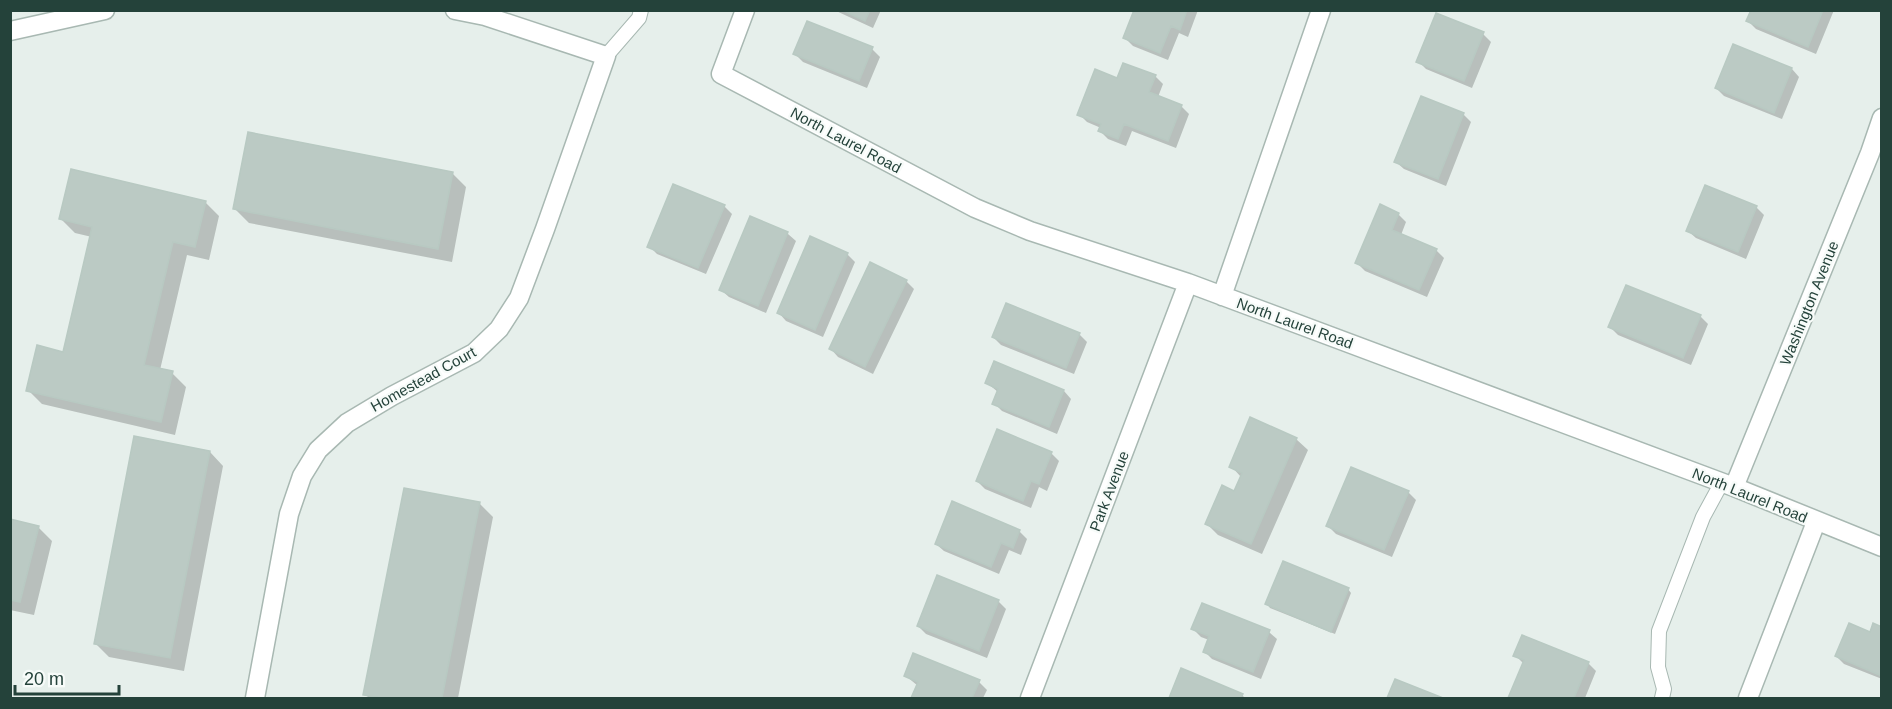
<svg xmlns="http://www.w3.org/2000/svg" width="1892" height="709" font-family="Helvetica,sans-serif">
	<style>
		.shadow { fill: #0003 }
		.building { fill: #bbcac4; stroke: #b8c9c2; stroke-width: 1.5 }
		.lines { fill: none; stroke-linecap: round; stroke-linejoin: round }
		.service-casing { stroke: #a8b8b2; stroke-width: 16 }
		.minor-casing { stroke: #a8b8b2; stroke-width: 21 }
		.service { stroke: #fff; stroke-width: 14 }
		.minor { stroke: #fff; stroke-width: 18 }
		.labels { text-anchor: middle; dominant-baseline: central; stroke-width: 4.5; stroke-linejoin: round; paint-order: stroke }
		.street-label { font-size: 15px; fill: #24423a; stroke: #f7fbf9 }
	</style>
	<rect width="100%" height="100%" fill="#e6efeb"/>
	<path class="shadow" d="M834,10H881L873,28Z
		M1136,10H1198L1188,37L1179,33L1168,60L1133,46L1125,38Z
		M1752,10H1834L1816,54L1756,29L1748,21Z
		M1483,34L1491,42L1472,88L1426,69L1418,61Z
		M872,49L880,57L867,88L803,62L795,54Z
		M1792,69L1799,77L1782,119L1724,96L1716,88Z
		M1155,76L1163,84L1158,97L1181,106L1189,114L1176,148L1132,131L1126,146L1108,139L1100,131L1101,128L1087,122L1079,114L1118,80Z
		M1463,114L1471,122L1446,186L1404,169L1396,162Z
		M452,173L466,187L452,262L249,223L235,209Z
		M205,202L219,216L209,260L187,255L160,370L172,373L186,387L175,435L42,404L28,390L64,353L92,237L75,233L61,219Z
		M724,206L732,214L706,274L657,254L649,246Z
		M1756,207L1764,215L1746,259L1696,238L1688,231Z
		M1398,214L1406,222L1401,235L1436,250L1444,258L1427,297L1365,271L1357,263Z
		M750,218L788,234L796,241L766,313L729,297L721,290Z
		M847,254L855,262L823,337L786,321L779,313Z
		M906,281L914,289L873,374L838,357L831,349Z
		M1700,316L1708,324L1691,365L1618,335L1610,327Z
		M1079,334L1087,342L1074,374L1001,345L993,337Z
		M987,383L1064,391L1071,399L1057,434L1002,411L994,403L998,392Z
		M1296,439L1308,450L1262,554L1218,535L1207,524L1234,493L1241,477L1231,466Z
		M210,452L223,466L184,671L109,657L95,643Z
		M1051,453L1059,461L1047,491L1039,487L1031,508L985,489L977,481Z
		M1408,492L1416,500L1392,557L1336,534L1328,526Z
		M479,503L493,517L458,698H369L365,694Z
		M10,521L38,527L52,541L34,615L10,610Z
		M1019,531L1027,539L1021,555L1009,550L999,574L944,551L936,544Z
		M1348,589L1351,593L1335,634L1270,608L1267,604Z
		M998,601L1006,609L987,658L926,634L918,626Z
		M1203,605L1269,632L1277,639L1261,679L1212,659L1204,651L1209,640L1201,637L1193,629Z
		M1882,628V679L1844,664L1836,656Z
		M1515,655L1588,663L1596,671L1585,698H1510L1524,664Z
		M1182,670L1242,695L1245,698H1170Z
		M906,676L979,682L987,690L983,698H913L918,686Z
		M1395,681L1439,698H1389Z"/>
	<path class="building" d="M842,10H870L865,21Z
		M1134,10H1187L1180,30L1171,26L1160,53L1123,38Z
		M1751,10H1823L1808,47L1746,21Z
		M1436,13L1484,32L1464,81L1416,62Z
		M807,21L873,47L859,81L793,54Z
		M1733,44L1792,68L1774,113L1715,88Z
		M1123,63L1156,75L1149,92L1182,105L1168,141L1124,124L1118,139L1098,131L1101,124L1077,115L1095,69L1117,78Z
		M1421,96L1464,113L1438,179L1394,162Z
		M248,132L453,172L438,249L233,209Z
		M71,169L206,201L195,247L173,242L144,365L173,371L161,422L26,391L37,345L63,352L92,227L59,219Z
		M673,184L725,205L698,268L647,247Z
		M1705,185L1757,206L1738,252L1686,231Z
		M1380,204L1399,213L1392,230L1437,249L1419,290L1355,263Z
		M750,216L788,232L758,306L719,290Z
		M810,236L848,253L815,330L777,313Z
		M870,262L907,280L865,367L829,349Z
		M1626,285L1701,315L1683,358L1608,327Z
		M1006,303L1080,333L1066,368L992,337Z
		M994,361L1064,390L1049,427L992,404L998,389L985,383Z
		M1250,417L1297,438L1251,544L1205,524L1222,485L1234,491L1242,473L1229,467Z
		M997,429L1052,452L1039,484L1031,481L1023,501L976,481Z
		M134,436L210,451L170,658L94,644Z
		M1351,467L1409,491L1384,550L1326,526Z
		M404,488L480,502L442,698H382L363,695Z
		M952,501L1020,530L1013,548L1001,543L991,567L935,544Z
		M10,519L39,526L20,602L10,600Z
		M1283,561L1349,588L1331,632L1265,604Z
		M937,575L999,600L979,651L917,626Z
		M1202,603L1270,630L1253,672L1203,652L1209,636L1191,629Z
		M1849,623L1870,632L1873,623L1882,627V676L1835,656Z
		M1522,635L1589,662L1574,698H1508L1524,660L1513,656Z
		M913,653L980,680L972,698H911L918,682L904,676Z
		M1181,668L1243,694L1241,698H1169Z
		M1395,679L1443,698H1387Z"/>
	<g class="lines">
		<g class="service-casing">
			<path id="service" d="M606,56L639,18L641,10
				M1662,698L1664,689L1658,667L1659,631L1703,517L1722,482"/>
		</g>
		<g class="minor-casing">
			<path id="minor" d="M745,10L721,74L975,208L1030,231L1188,283L1734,487L1882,547
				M10,31L105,10
				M1222,296L1321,10
				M1734,487L1870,153L1882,118
				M255,698L289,514L302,476L318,450L347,423L392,396L474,353L499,329L519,298L545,229L606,56L485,16L455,10
				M1030,698L1188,283
				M1748,698L1816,522"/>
		</g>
		<use href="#service" class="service"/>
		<use href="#minor" class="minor"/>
	</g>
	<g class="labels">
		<g class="street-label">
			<text transform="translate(846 140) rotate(28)">North Laurel Road</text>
			<text transform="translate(1809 303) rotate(-68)">Washington Avenue</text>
			<text transform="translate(1295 323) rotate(20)">North Laurel Road</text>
			<text transform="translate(423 379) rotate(-29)">Homestead Court</text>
			<text transform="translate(1109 491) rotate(-69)">Park Avenue</text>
			<text transform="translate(1750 495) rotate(22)">North Laurel Road</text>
		</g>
	</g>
	<rect width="1892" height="709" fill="none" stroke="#24423a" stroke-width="24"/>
	<path d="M15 685v9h104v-9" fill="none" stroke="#24423a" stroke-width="3"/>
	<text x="24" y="685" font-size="18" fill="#24423a" stroke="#f7fbf9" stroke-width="4.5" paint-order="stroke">20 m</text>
</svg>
